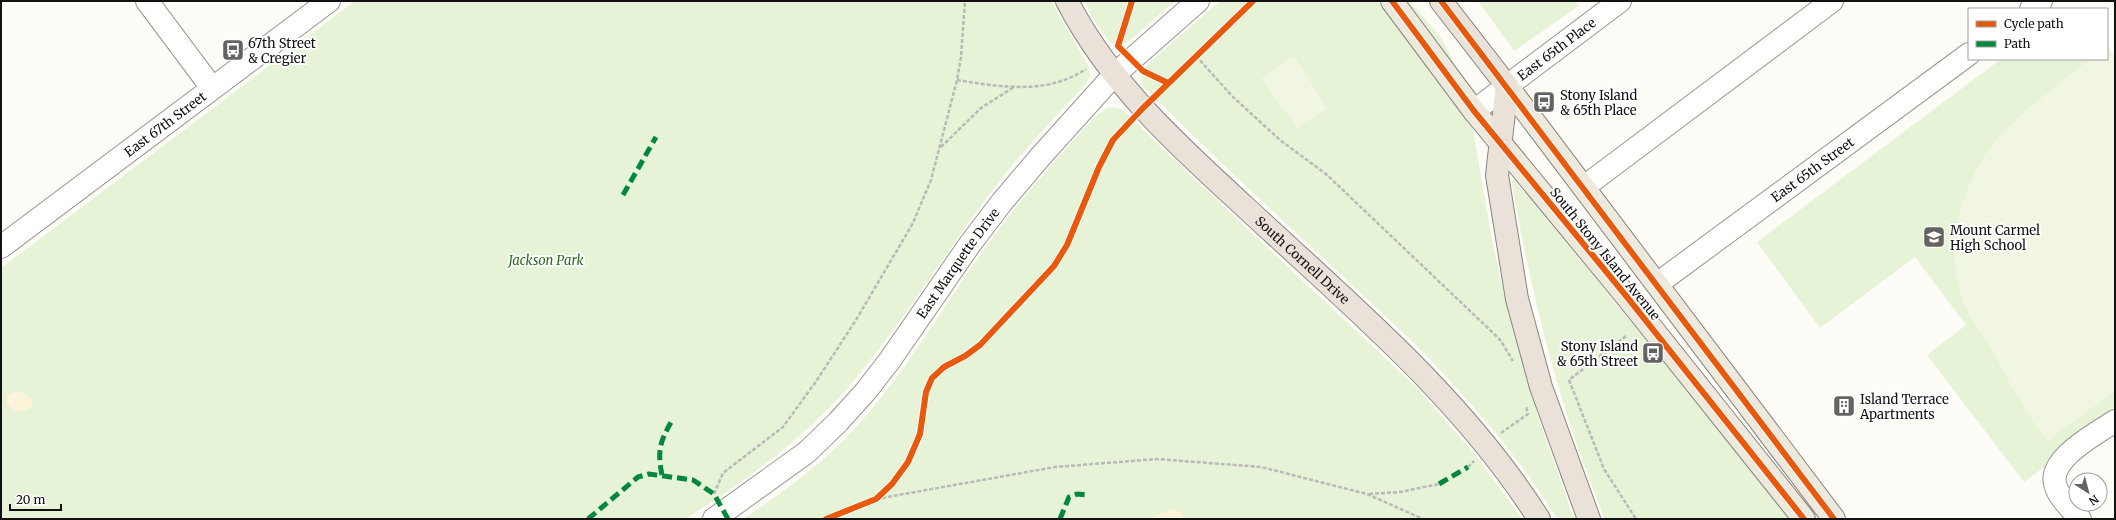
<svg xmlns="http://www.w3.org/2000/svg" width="2116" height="520" font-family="Merriweather,serif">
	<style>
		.green { fill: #e7f3d7 }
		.sand { fill: #fcf4d9 }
		.pitch { fill: #f0f6e1 }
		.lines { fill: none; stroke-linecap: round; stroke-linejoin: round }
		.minor-casing { stroke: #979795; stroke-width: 24 }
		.major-casing { stroke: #858482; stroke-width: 24 }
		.highway-casing { stroke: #858482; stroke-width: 24 }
		.path { stroke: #b9b9b8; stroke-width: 2.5; stroke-dasharray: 4 2; stroke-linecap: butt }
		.minor { stroke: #fffffe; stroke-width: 22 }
		.major { stroke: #ede9dc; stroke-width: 22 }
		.highway { stroke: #eae1d8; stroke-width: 22 }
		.quiet { stroke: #00873e; stroke-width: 5; stroke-dasharray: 10 5; stroke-linecap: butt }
		.cycleway-casing { stroke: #fff; stroke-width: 8 }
		.cycleway { stroke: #e8590c; stroke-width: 6 }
		.labels { text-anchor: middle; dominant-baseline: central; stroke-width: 4; stroke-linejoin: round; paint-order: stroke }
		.poi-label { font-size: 13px; fill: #111; stroke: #fff; text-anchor: start }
		.street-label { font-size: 13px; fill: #111; stroke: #fff }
		.park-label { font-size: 13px; font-style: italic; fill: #2f6b1f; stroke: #fff }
	</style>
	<rect width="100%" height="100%" fill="#fdfcf7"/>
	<path class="green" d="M355,1H1051L1089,67L1090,77L1086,84C1051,121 1015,159 985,200C940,261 900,326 851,384C804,439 746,481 685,519H1V268Z
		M1084,1H1175L1128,42L1118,46C1104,42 1090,13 1084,1Z
		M1220,1H1378L1472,124L1492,240L1505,299L1537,414L1574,519H1557C1517,453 1466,396 1412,341L1215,157L1143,86L1141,78L1148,64Z
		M1402,1H1409C1430,25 1446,38 1456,69Z
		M1478,1H1575L1579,6L1514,51Z
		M2107,46L2115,57V415L2024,482L1927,355L1966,325L1915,257L1820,328L1757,242L2001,59H2107Z
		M1109,107L1119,108L1125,112L1191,176L1415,386L1477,457L1522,519H743C778,495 813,471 843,441C893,390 929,330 969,271C1007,215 1051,164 1097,115Z
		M1511,179H1514L1793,519H1605C1560,411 1531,295 1511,179Z"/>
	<path class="sand" d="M17,391L23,393L33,401L32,407L20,412L11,408L6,401L8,394Z
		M1173,509L1181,512L1184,519H1147Z"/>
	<path class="pitch" d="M2108,47L2115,57V391L2047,441C2027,415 2012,387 1996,358C1986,341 1973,324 1965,306C1943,255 1959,188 1992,145C2016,115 2051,91 2080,67L2091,59H2107Z
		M1294,56L1327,108L1297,128L1261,78Z"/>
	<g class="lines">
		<g class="minor-casing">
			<g id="minor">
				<path d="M147,1L212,88"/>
				<path d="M2031,9L2041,1"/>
				<path id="s1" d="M1474,111L1620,1"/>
				<path d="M1584,187L1832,1"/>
				<path id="s2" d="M1,247L329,1"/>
				<path id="s3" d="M1657,284L1969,54"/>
				<path id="s4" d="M714,519L807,452L838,422L866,391L890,360L970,244L1002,202L1041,156L1114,75L1198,1"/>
				<path d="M2080,519C2072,509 2060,499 2056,487C2045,460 2096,434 2115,421"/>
			</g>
		</g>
		<g class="major-casing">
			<path id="major" d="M1392,1L1474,111L1627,297L1804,519
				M1507,86L1834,519"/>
		</g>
		<g class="highway-casing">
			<g id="highway">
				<path id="s5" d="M1067,1C1110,84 1176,144 1244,206C1349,304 1462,397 1539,519"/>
				<path d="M1441,1L1507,86L1497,175L1517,299L1541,387L1589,519"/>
			</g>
		</g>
		<path class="path" d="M1196,56L1232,96L1280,140L1326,174L1489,329L1501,341L1513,361
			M957,80C1001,87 1047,95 1086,69
			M941,147L981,108L1014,87
			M1626,336L1569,380L1604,469L1636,519
			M1501,433L1528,414L1526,406
			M1468,467L1474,461
			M714,494L723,473L783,427L817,380L856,320L913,223L931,180L957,80L961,57L965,1
			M1369,494L1400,492L1439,484
			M876,499L1055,467L1157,459L1261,467L1367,494L1423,519"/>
		<use href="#minor" class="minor"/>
		<use href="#major" class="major"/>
		<use href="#highway" class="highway"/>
		<path class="quiet" d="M623,195L656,137
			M662,475C657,450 660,441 673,419
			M1439,484L1468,467
			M588,519L638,477L649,474L693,480L714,494L728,519
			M1060,519L1069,497L1077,494L1088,495"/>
		<g class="cycleway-casing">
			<path id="cycleway" d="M1132,1L1118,46L1143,71L1168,83
				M1392,1L1474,111L1627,297L1804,519
				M1441,1L1834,519
				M826,519L876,499L892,484L908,462L920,434L926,392L932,378L944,367L965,356L980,345L1054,266L1067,245L1099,167L1113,140L1142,109L1253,1"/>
		</g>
		<use href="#cycleway" class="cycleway"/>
	</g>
	<defs>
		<g id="bus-square" transform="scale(1.15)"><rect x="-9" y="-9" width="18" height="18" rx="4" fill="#646362" stroke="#fff"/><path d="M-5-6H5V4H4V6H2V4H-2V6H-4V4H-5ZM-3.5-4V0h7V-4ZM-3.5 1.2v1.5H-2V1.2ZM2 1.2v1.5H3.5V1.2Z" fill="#fff"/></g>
		<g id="school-square" transform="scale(1.15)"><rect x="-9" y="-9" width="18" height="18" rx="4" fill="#646362" stroke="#fff"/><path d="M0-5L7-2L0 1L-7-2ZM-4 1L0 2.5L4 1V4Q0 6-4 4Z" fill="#fff"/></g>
		<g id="building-square" transform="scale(1.15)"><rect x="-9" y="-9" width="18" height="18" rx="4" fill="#646362" stroke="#fff"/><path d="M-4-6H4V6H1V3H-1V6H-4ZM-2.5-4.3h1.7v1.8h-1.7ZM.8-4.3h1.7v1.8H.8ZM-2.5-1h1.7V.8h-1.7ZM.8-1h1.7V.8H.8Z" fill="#fff"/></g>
	</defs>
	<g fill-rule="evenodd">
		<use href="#bus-square" x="233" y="50"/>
		<use href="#bus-square" x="1544" y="102"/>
		<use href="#school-square" x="1934" y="237"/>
		<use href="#bus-square" x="1653" y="353"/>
		<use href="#building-square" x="1844" y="406"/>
	</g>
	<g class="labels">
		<g class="poi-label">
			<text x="248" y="43">67th Street<tspan x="248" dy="15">&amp; Cregier</tspan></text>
			<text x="1560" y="95">Stony Island<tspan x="1560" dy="15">&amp; 65th Place</tspan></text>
			<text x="1950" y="230">Mount Carmel<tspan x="1950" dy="15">High School</tspan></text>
			<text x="1638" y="346" text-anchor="end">Stony Island<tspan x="1638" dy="15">&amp; 65th Street</tspan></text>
			<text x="1860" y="399">Island Terrace<tspan x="1860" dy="15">Apartments</tspan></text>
		</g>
		<g class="street-label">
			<text stroke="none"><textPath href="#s1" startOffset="103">East 65th Place</textPath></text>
			<text stroke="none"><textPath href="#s2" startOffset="205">East 67th Street</textPath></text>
			<text stroke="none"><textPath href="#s3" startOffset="193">East 65th Street</textPath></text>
			<text transform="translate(1605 254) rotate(51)">South Stony Island Avenue</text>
			<text stroke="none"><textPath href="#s5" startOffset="352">South Cornell Drive</textPath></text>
			<text stroke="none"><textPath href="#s4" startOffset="357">East Marquette Drive</textPath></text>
		</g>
		<g class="park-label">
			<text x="546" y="260">Jackson Park</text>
		</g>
	</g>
	<rect width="2116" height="520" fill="none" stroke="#111111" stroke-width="4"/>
	<rect x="1968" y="8" width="140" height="52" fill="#ffffff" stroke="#a0a0a0"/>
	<rect x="1976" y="21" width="20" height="6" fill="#e8590c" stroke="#a0a0a0"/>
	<text x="2004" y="28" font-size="12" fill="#111111">Cycle path</text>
	<rect x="1976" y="41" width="20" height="6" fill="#00873e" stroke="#a0a0a0"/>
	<text x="2004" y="48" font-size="12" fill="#111111">Path</text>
	<g transform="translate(2088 492) rotate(144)"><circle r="19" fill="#ffffff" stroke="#a0a0a0"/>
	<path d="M0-3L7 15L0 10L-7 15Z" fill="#646362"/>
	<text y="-6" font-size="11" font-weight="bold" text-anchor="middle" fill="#111111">N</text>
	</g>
	<path d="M10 504v6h51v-6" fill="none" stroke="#111111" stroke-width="2"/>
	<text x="16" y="504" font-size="12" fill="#111111" stroke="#ffffff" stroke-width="3" paint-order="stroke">20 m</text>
</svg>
